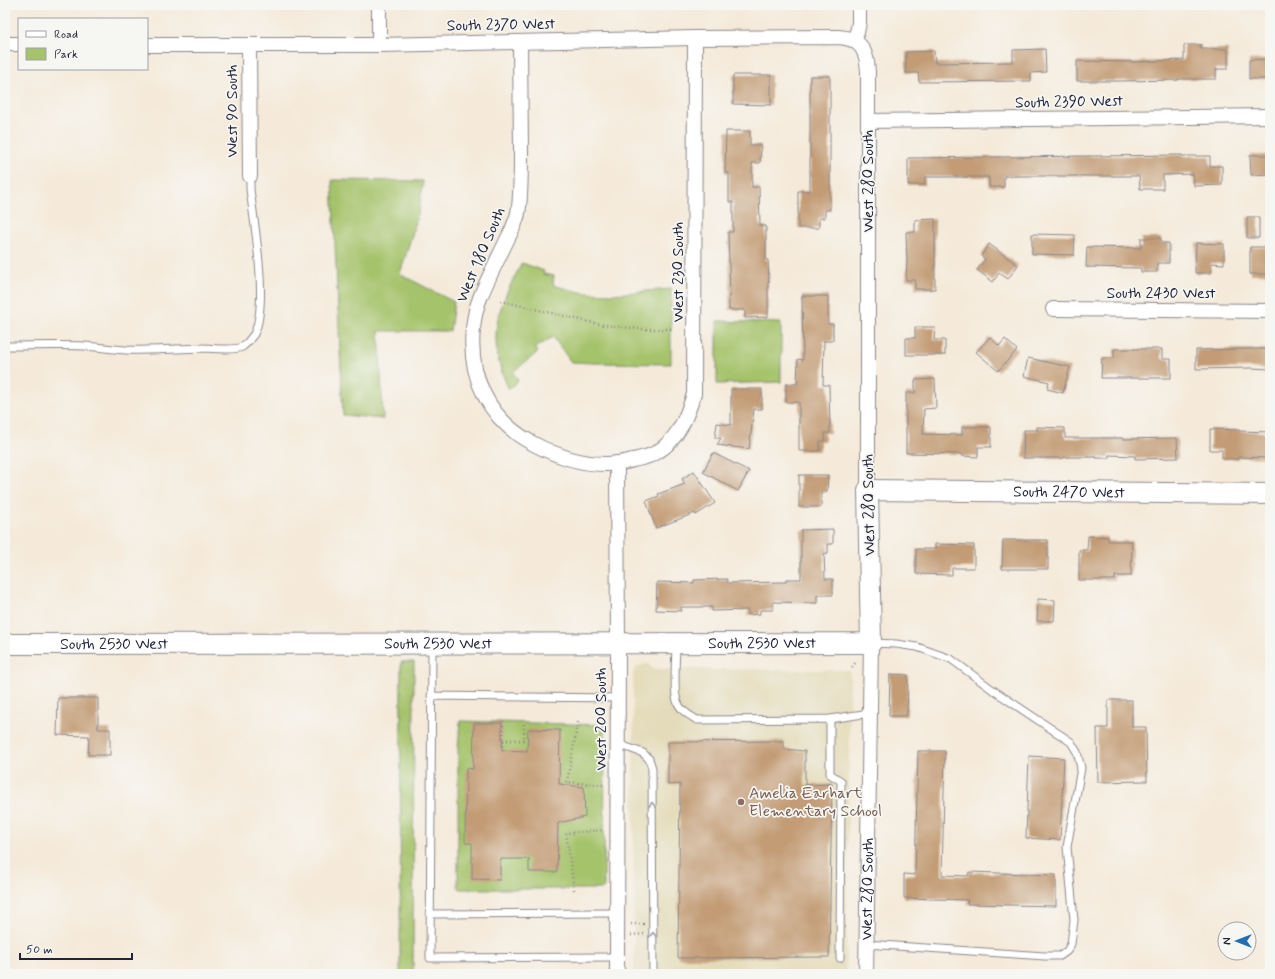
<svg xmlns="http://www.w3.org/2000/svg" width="1275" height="979" font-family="Mynerve,sans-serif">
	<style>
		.built { fill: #e4dbba }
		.green { fill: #a5c36b; stroke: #647253 }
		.building { fill: #c39c76 }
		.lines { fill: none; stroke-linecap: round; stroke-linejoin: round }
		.lane-casing { stroke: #8c868a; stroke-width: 9 }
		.street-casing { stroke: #8c868a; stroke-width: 16 }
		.secondary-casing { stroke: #8c868a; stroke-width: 22 }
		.path { stroke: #8c868a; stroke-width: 2.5; stroke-dasharray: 1 3; stroke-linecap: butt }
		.lane { stroke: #fff; stroke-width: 7 }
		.street { stroke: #fff; stroke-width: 14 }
		.secondary { stroke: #fff; stroke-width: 20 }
		.oneway { stroke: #9c9ca7 }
		.education-dot { fill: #8d6e63; stroke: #f6f6f2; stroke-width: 1.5 }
		.labels { text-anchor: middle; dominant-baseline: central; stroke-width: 3.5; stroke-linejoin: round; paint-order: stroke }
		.street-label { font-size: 16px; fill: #22223b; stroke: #f6f6f2 }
		.education-label { font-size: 16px; fill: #785e54; stroke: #f6f6f2; text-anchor: start }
	</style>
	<rect width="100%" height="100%" fill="#f6f6f2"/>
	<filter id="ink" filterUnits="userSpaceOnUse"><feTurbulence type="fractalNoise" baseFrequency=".025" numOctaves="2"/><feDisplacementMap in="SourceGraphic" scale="8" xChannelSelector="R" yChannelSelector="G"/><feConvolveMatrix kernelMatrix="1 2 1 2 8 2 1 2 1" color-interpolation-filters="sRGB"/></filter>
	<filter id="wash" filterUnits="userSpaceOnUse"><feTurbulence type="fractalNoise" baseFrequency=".012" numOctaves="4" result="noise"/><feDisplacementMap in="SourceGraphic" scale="16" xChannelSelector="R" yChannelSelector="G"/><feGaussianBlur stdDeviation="0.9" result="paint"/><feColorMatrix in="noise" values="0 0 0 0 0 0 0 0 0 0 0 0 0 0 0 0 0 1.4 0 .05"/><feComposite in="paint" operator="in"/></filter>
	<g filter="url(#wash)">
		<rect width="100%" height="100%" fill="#f5eada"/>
		<path class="built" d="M644,664H649L652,669L850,670L846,974H634L633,673L635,669Z"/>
		<path class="green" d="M332,180L423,181L418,215L400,274L454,302L450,331H379L383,419L343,415Z
			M522,263L544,271L543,274L554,276L553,283L555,286L585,293L613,294L671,289V364L593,363L571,362L553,337L535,348L538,352L513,372L518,381L509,389C496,363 491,333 502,305C507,290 515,276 522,263Z
			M717,321L781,323V382L717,384Z
			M401,662H414L413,974H400Z
			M460,721L605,725L604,887L603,889H459L458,887V749Z"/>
		<g id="blocks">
			<path class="building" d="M1184,45H1201V49H1228V69H1216V79H1178V80L1119,81H1077V61L1135,62L1184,60Z
				M1045,49L1046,72L1031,73V81L919,82L918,73H906V52L934,51L935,63L1013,62V50Z
				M1270,59V79H1249V60Z
				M733,75H771V105L733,104Z
				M810,76H830V210H825V218H819V228H798V191H810Z
				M726,131H750V145H761L760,163H752V187H759L760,226H766V260H768L769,282H768V317L745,318V310H729V295H730L728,232H733V202H729V173H725Z
				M1182,155V156H1210V166H1222V185L1194,186L1193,174L1163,175V189H1140L1139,176H1004V187H989V177H925V185H908V158Z
				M1250,155H1270V174L1251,175Z
				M1247,217H1259V238H1247Z
				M935,219V289H915V280H906L907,260L906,232H915V220Z
				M1032,234L1075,235L1074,255L1032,254Z
				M1141,238H1161V243H1169V263H1157V272H1141V268L1086,267L1087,247L1141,248Z
				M1196,243L1224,244V264L1211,263V273H1195Z
				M989,244L1018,265L1008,279L999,273L993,282L977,270L985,259L981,256Z
				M1250,247H1270V274H1250Z
				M802,296H828V324H833V341H824L823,385H829L830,433H825V441H820V451H799V402H786V384H797L798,359L803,360Z
				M915,327H935L934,340H945V355H906V338H915Z
				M990,337L999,346L1005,339L1017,350L998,371L976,352Z
				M1114,349H1162V359H1171V378H1101L1102,358H1114Z
				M1241,349H1270V369L1251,368L1196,369V350Z
				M1028,358L1070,367L1063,393L1047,389L1049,382L1024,376Z
				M935,379L936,408L924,409L923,434L962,435V427H991V447H978V457L962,456V454L906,453V393H915V380Z
				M731,389H762V409H754L749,449L717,445L721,438H715L717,423L731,425Z
				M1037,427L1065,428V438H1122V439L1177,438L1178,458L1135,459V456L1109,455V458H1096V457H1064V458H1023L1024,430H1037Z
				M1210,429L1239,430V431L1270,432V458L1238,457V459H1222V450H1210Z
				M713,453L749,471L738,491L703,472Z
				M694,471L715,503L696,515L695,513L656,528L646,501L659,496L658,494L685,484L682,479Z
				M799,475H828L827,492H821V507H799Z
				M833,529V544H828V553L824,554L825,579H833V595H817V603L773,602V610H760V614L748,615V610L712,611V607H681V611L656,610L657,582L694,583V580L727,579V583L786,582V579H801V530Z
				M1088,536L1108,537V541H1132L1131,576H1115V580H1079V550H1087Z
				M1003,540H1048V569H1002Z
				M935,544L974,545V568H952V575L916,574V549H935Z
				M1038,599L1055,600L1054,621H1037Z
				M890,674L908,675L907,716H889Z
				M58,698H98V729H110V755H88L89,736L57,735Z
				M1108,700H1132V727H1146L1147,781L1098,782L1097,728H1108Z
				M474,723H502V750L527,751L528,729L560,730L559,784L584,787L585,817L558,823L557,872H529V859H500V880L472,879V843H465L466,768L473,769Z
				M784,741V749L805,751V785L832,784L829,957L678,958L680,784L668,785V742Z
				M918,751H945L942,875L968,876L969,872L1056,875V906L967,904L968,900L904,898V874L915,875Z
				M1029,756L1064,758L1060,840L1026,838Z"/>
		</g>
	</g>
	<g filter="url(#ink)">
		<use href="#blocks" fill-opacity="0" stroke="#8c868a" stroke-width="1"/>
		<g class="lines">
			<g class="lane-casing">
				<path id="lane" d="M5,346C31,346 58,345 84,346C98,347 112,349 126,350C152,351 177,349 202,348C212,348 234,351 242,347C246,345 251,338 254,334C269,304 254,223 250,189V176
					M676,644C676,658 673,689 677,701C680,710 689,715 697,720L830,719V774L841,781L840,958
					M432,646L430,958L617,957
					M431,696L618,698
					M830,719L870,713
					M618,744L643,753L649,759L652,768L653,974
					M430,914L618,913
					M866,944L1045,956H1060L1067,951L1071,944L1074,920L1067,847L1081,768L1077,752L1071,742L993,690L951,659L917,647L896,644L872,643"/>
			</g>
			<g class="street-casing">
				<g id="street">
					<path d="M379,5V45"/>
					<path d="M855,41L859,23V5"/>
					<path d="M520,42C520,78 521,114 521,150C521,169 521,189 519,207C518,219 512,230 507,240C498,259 488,278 480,298C476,308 474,318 473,329C468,377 489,420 532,443C562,459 599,470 633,460C641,458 650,457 657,452C678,440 687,416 694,394L695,38"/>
					<path d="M5,44H19"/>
					<path d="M147,45H379L695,38L838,37C861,38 867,51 868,72V490"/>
					<path d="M249,45L250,176"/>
					<path d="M868,121L1270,116"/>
					<path d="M1053,309L1270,311"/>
					<path d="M617,463L618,644L617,974"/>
					<path id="s1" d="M866,974L871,643"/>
				</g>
			</g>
			<g class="secondary-casing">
				<g id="secondary">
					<path id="s2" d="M5,644L871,643L868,490L1270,494"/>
				</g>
			</g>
			<path class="path" d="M501,301L598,324L640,329H673
				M852,667L856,662
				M503,721V750
				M578,722L567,782L604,785
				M503,740H524V721
				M574,890L566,833L603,830
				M631,924H644
				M631,935L644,934"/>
			<use href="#lane" class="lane"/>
			<use href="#street" class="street"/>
			<use href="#secondary" class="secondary"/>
		</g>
		<defs><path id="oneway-chevron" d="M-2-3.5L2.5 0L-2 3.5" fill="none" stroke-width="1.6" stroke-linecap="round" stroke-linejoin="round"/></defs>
		<g class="oneway">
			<use href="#oneway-chevron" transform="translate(652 805) rotate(-90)"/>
			<use href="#oneway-chevron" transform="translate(653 935) rotate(-90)"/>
		</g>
	</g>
	<circle class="education-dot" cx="741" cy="802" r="4"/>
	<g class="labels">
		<g class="street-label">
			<text transform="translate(501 25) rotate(-1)">South 2370 West</text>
			<text transform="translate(1069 102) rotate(-1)">South 2390 West</text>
			<text transform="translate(232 111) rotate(-90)">West 90 South</text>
			<text transform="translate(868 181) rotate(-90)">West 280 South</text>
			<text transform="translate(481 255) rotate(-67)">West 180 South</text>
			<text transform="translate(678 272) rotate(-90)">West 230 South</text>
			<text x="1161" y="293">South 2430 West</text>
			<text stroke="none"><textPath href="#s2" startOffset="1220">South 2470 West</textPath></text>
			<text transform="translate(869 505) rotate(-91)">West 280 South</text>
			<text stroke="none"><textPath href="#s2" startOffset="109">South 2530 West</textPath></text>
			<text stroke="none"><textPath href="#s2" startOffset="433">South 2530 West</textPath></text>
			<text stroke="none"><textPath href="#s2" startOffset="757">South 2530 West</textPath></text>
			<text transform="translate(601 719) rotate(-90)">West 200 South</text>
			<text stroke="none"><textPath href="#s1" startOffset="85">West 280 South</textPath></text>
		</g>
		<g class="education-label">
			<text x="749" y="793">Amelia Earhart<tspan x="749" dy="18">Elementary School</tspan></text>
		</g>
	</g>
	<rect width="1275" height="979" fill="none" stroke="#f6f6f2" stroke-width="20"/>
	<rect x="18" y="18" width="130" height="52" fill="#f6f6f2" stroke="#a1a1a9"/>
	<rect x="26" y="31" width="20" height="6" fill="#ffffff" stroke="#a1a1a9"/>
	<text x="54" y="38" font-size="12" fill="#22223b">Road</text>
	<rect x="26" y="48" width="20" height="12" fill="#a5c36b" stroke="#a1a1a9"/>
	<text x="54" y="58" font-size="12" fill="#22223b">Park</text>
	<g transform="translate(1237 941) rotate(270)"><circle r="19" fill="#f6f6f2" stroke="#a1a1a9"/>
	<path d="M0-3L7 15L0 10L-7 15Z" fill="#1f6fb2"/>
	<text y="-6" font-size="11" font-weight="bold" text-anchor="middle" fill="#22223b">N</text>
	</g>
	<path d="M20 953v6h112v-6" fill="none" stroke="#22223b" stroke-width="2"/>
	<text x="26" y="953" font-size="12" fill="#22223b" stroke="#f6f6f2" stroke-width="3" paint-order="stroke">50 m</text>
</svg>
